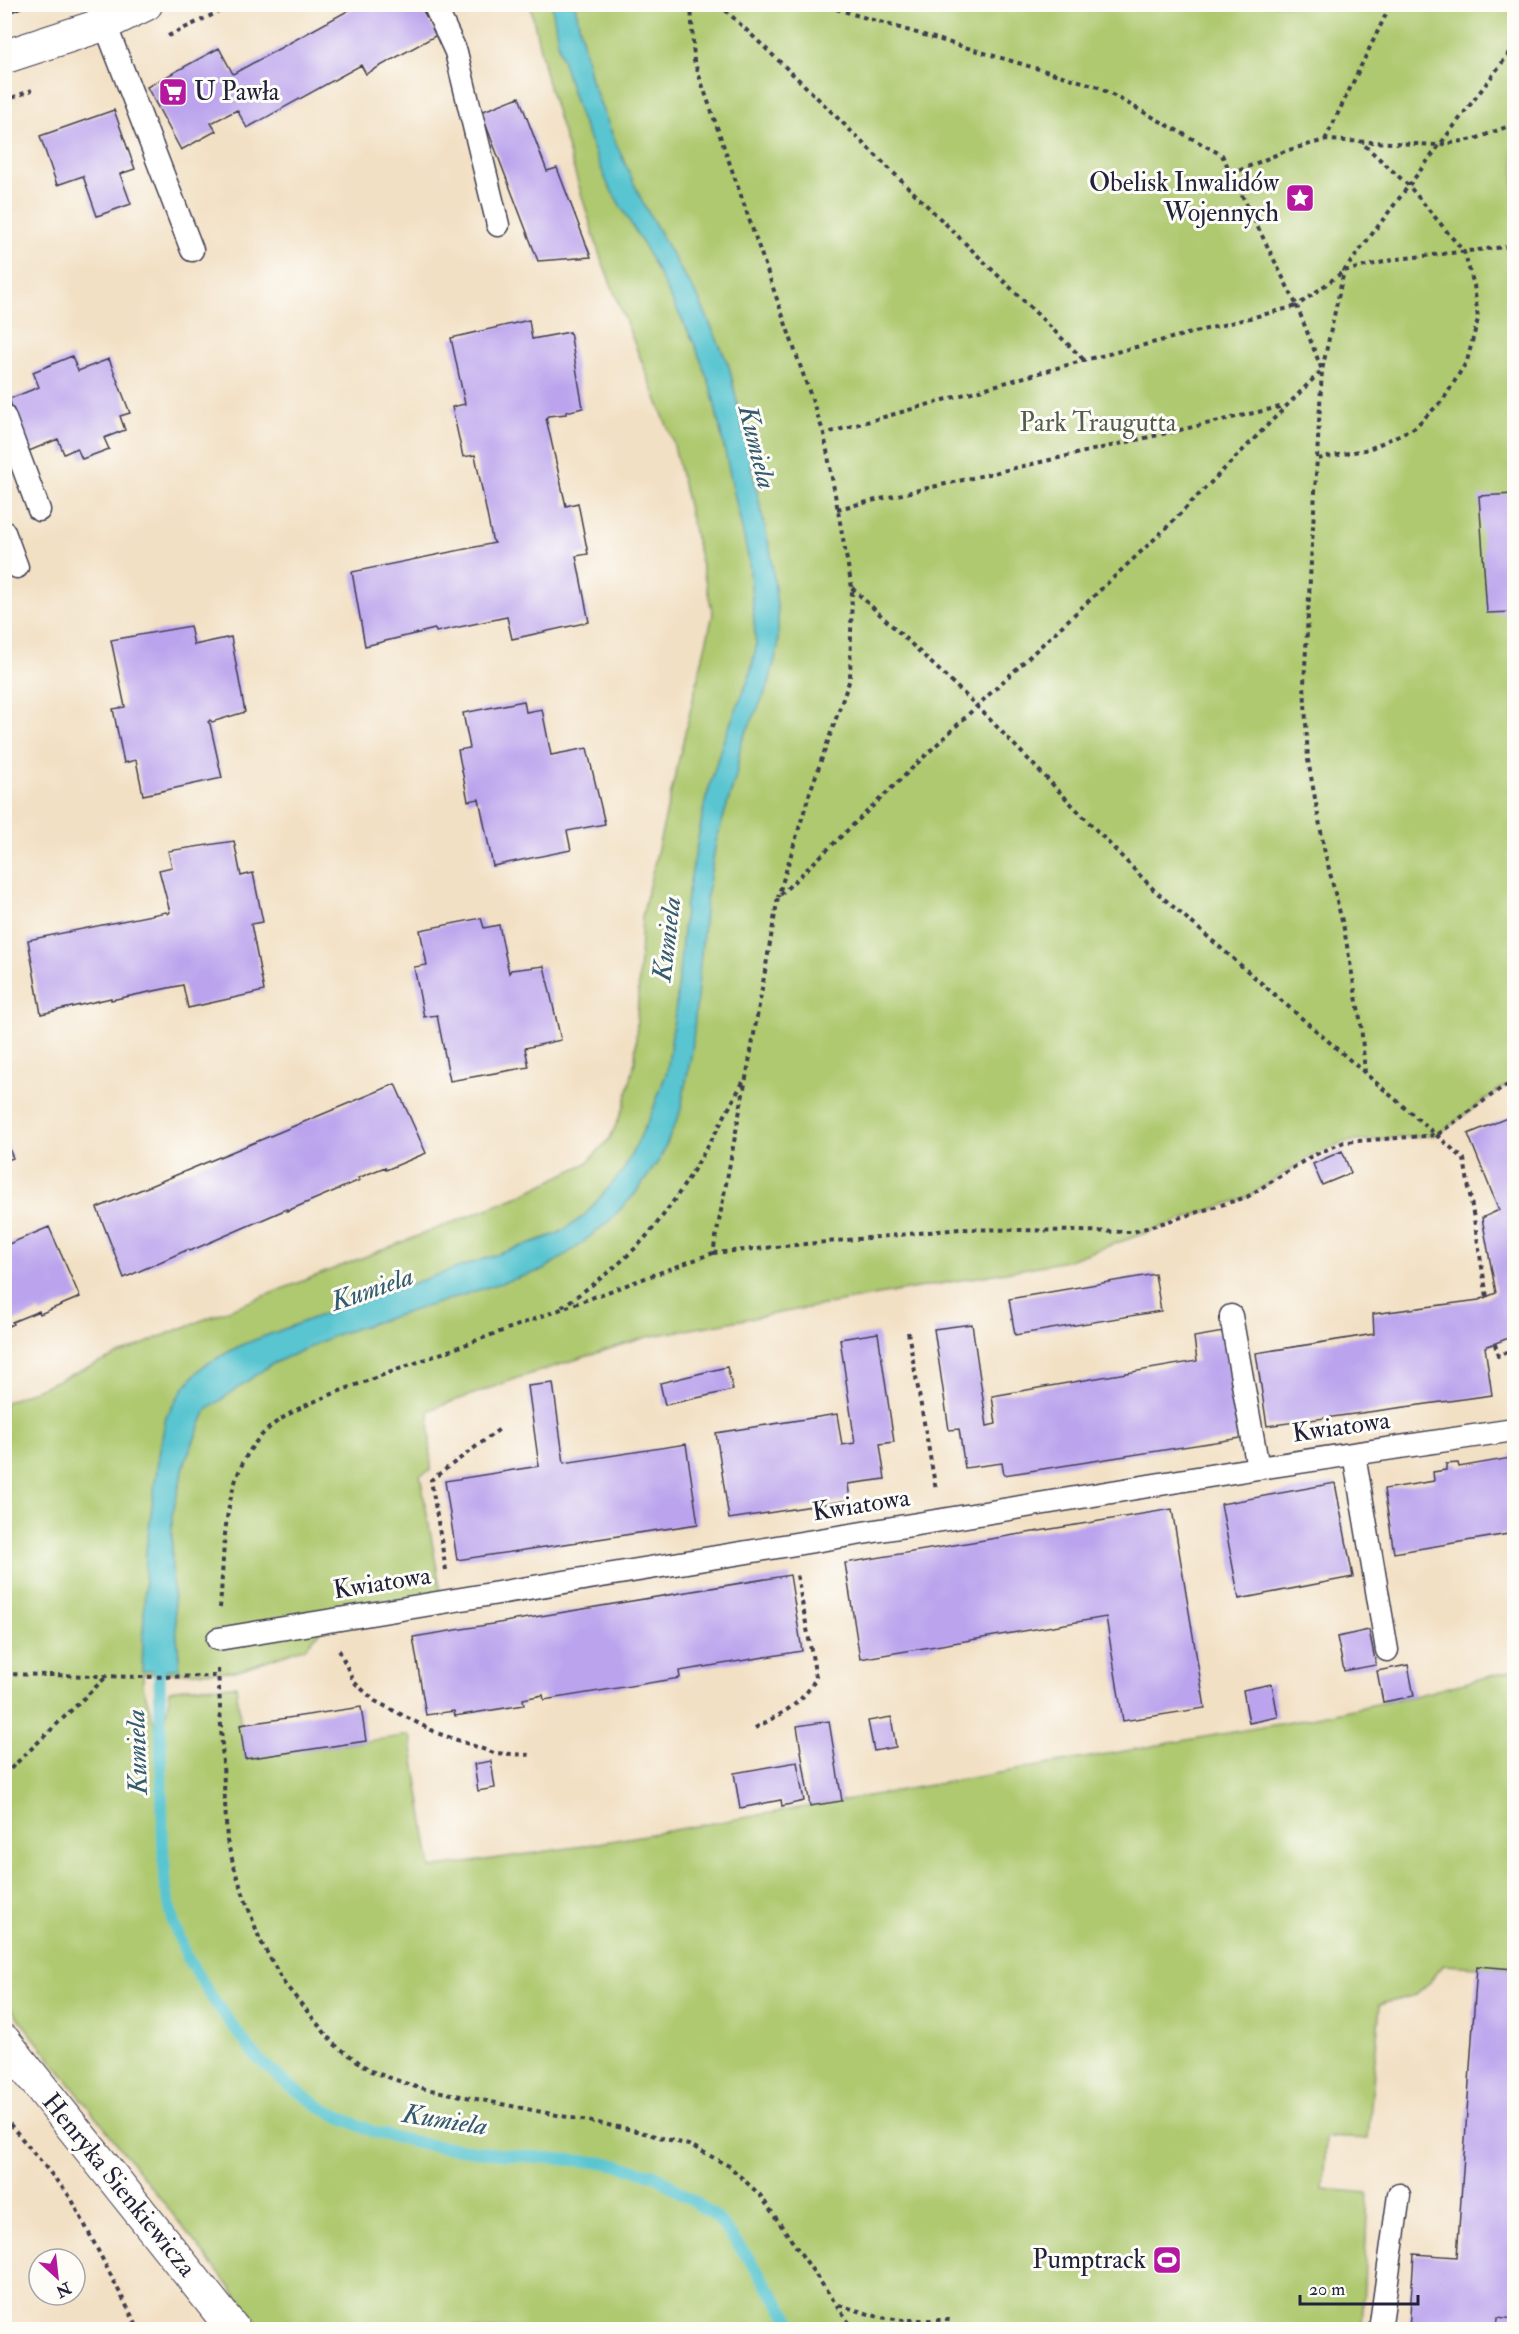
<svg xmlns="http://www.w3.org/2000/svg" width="1519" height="2334" font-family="'IM FELL Double Pica',serif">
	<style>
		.green { fill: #afc96f; stroke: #687655; stroke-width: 1.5 }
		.water { fill: #59c5d0; stroke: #3e7486; stroke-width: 1.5 }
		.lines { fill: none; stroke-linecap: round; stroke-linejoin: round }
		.stream { stroke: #59c5d0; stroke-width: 12 }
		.building { fill: #bba4ed }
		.service-casing { stroke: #413e50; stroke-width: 25 }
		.tertiary-casing { stroke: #413e50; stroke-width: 35 }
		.path { stroke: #413e50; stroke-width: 4; stroke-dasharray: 4.5 4.5; stroke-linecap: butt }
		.service { stroke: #fff; stroke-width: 22 }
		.tertiary { stroke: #fff; stroke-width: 33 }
		.tram { stroke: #22223b; stroke-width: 1.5 }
		.labels { text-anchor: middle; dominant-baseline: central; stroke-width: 6; stroke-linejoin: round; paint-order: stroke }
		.poi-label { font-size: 26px; fill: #22223b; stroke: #fdfcf7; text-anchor: end }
		.park-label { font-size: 26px; fill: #535c4d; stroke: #fdfcf7 }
		.street-label { font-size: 26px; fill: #22223b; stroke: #fdfcf7 }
		.water-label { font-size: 27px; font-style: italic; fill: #355b6f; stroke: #fdfcf7 }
	</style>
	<rect width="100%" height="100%" fill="#fdfcf7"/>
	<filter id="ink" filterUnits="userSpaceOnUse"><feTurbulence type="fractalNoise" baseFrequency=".0167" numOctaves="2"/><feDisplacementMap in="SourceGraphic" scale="12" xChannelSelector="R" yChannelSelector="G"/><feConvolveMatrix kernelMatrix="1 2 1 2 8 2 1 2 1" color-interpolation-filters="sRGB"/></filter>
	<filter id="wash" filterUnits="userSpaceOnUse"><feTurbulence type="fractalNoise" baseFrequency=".008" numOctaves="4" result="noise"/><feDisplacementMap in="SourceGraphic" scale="24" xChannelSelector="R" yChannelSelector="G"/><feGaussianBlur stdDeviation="1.35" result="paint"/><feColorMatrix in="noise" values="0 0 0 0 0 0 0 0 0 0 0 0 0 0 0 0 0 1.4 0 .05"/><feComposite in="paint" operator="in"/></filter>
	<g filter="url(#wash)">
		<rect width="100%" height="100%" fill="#f2e0c4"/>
		<path class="green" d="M530,5H1514V1082L1500,1089L1437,1135L1344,1142L1310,1157L1247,1197L1066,1261L647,1337L518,1378L429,1410L431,1470L420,1475L443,1603L330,1621L306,1647L236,1671L143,1674V1686L161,1746L170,1691L186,1687L236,1686L245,1758L410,1735L431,1868L576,1847L1302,1720L1414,1696L1514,1670V1969L1444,1965L1416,1995L1380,2004L1368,2139L1326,2137L1323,2189L1368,2193L1362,2329H263L5,2001L4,1403L172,1332L515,1198L587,1163L610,1138L624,1107L635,1061L642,916L713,614L673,441L600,256L547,80Z"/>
		<path class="water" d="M552,5H575L591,80L615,141L642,201L682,272L698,297L729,366L771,554L778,613V648L768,687L741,743L736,776L716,842L706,901L692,1051L680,1113L660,1159L635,1194L608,1222L577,1247L543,1270L338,1334L270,1365L207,1410L186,1459L172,1515V1579L180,1669L142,1671L146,1551L158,1460L166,1416L185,1386L203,1366L241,1345L332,1311L557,1234L584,1216L623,1171L651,1115L667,1071L677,997L685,908L705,802L722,744L749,678L756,647L749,561L711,388L695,345L643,244L608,185L579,114L559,49Z"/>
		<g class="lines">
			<path class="stream" d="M159,1654L163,1847L166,1889L173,1922L188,1959L214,2001L256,2057L288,2085L325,2110L373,2132L429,2145L498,2154L608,2163L655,2175L716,2217L750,2260L797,2330"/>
		</g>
		<g id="blocks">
			<path class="building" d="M360,4H419L437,35L366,74L361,65L247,128L237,110L211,123L216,131L181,150L147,87L219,48L233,74Z
				M519,97L547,171L557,168L591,257L538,261L481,112Z
				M114,110L135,169L120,174L131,204L97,216L83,176L57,185L40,136Z
				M529,320L532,339L570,332L583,408L566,412V414L548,416L546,418L566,506L578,503L588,554L576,556L589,622L512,639L507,617L436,632L435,629L365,646L352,572L495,543L492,539L475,455L463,457L452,407L465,404L451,338Z
				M72,356L78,371L109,359L130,413L120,416L125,430L104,438L109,449L82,459L77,448L64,454L58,439L29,451L9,399L39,387L33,372Z
				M1514,494V612L1487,613L1479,496Z
				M190,626L194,645L231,637L245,712L212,722L210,720L208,722L210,724L222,778L143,795L136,760L124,763L113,709L125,707L111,640Z
				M524,701L526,712L542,709L551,755L587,748L605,824L567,831L571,850L493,866L479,799L468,801L458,750L470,748L463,713Z
				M234,841L241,876L253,873L263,922L251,924L264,991L188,1008L183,985L111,1000V998L41,1014L28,940L166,912L168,914L170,912L159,870L172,867L168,851Z
				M481,918L484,928L499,925L509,973L511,970L544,966L561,1040L525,1048L529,1067L450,1081L437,1015L424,1017L414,967L427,965L420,930Z
				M395,1084L426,1153L386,1170L385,1167L358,1178L360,1180L287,1211V1209L190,1251L189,1249L124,1278L97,1208Z
				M1514,1115V1336L1485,1347L1492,1395L1267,1426L1256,1353L1374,1334L1373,1314L1479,1300L1496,1293L1482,1218L1499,1210L1468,1134Z
				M4,1137L13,1158L4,1161Z
				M1342,1151L1351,1173L1322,1185L1313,1164Z
				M49,1227L80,1297L40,1314L39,1311L12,1322L13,1324L4,1328V1246Z
				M1155,1274L1161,1311L1015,1335L1009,1299Z
				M972,1324L987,1426L996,1424L992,1396L1197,1361L1194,1337L1223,1332L1241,1438L1004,1475L1002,1463L965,1468L959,1429L949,1430L934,1329Z
				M878,1333L894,1442L880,1444L885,1479L848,1484L850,1500L729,1519L716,1433L837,1414L842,1445L855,1443L840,1339Z
				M727,1367L733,1390L665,1405L660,1383Z
				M553,1383L564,1463L686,1444L698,1524L457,1560L445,1481L539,1466L528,1386Z
				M1514,1453V1533L1394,1553L1384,1489L1434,1481L1433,1472L1446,1470V1464L1458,1463L1459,1467L1511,1458L1510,1454Z
				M1335,1483L1353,1577L1239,1599L1221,1504Z
				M1172,1509L1205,1708L1123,1721L1106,1617L860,1659L845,1563Z
				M790,1575L802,1651L679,1671L680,1678L544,1700L543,1695L523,1699L524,1705L455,1716L454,1711L426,1715L413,1637Z
				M1369,1630L1376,1665L1344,1671L1337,1637Z
				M1408,1665L1414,1696L1383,1702L1377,1671Z
				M1272,1684L1278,1717L1249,1723L1243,1690Z
				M361,1707L366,1741L245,1759L240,1725Z
				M891,1717L896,1747L874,1751L868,1721Z
				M829,1721L842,1801L810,1806L797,1726Z
				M491,1761L495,1788L478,1791L474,1764Z
				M797,1762L804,1801L782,1806L781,1800L740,1808L734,1773Z
				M1477,1966L1514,1969V2319L1498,2317L1497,2330H1409L1414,2254L1457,2257Z
				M4,2312L13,2330H4Z"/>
		</g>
	</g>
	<g filter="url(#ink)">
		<use href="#blocks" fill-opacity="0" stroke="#413e50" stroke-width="1.5"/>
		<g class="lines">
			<g class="service-casing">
				<path id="service" d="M434,4L456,52L498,225
					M105,24L192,250
					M4,416L39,510
					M4,532L17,567
					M1231,1316L1258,1468
					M1354,1454L1387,1650
					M218,1639L1258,1468L1514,1430
					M1380,2330L1399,2195"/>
			</g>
			<g class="tertiary-casing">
				<path id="tertiary" d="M4,57L105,24L146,4
					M4,2041L234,2330"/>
			</g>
			<path class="path" d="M691,4L694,61L824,434L852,588L850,679L810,792L778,897
				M719,4L800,81L1084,360
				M819,4L1096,86L1222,155L1297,306L1085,360L824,434
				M168,36L235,4
				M4,101L32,90
				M1325,140L1391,4
				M1231,174L1285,151L1325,140L1439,145L1475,139L1514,124
				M1318,459L1369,449L1414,428L1443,400L1467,361L1478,319L1474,285L1464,252L1409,186L1360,141
				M837,509L1284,406
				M852,588L977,706L1154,890L1464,1159L1487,1297
				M1365,1073L1361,1024L1344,929L1325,853L1308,760L1304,684L1322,370L1297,306L1344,271L1397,259L1514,246
				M713,1253L960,1229L1133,1232L1247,1197L1310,1157L1344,1142L1437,1135L1500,1089L1514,1082
				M562,1307C592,1285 625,1262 650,1232C688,1186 716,1132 744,1080
				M908,1332L936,1490
				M1495,1344L1498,1356L1514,1349
				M446,1570L431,1480L501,1428
				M220,1608C225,1549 220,1472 268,1429C287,1412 313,1402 337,1392L713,1253L750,1057L778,897L977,706L1164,530L1322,370L1344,271L1514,47
				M339,1650L354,1682L375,1701L437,1733L494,1753L532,1755
				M218,1669L227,1841L237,1877L260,1940L284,1983L334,2044L371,2071L416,2087L633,2130L692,2146L729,2166L760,2195L854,2330
				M4,1674L142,1677L219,1676
				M755,1728C779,1715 804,1704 816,1677L797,1575
				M4,1775L106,1677
				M4,2117L71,2198L139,2330
				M839,2305L879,2317L903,2320H953"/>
			<use href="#service" class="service"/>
			<use href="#tertiary" class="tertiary"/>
			<path class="tram" d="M4,15L30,4"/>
		</g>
	</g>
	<defs>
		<g id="supermarket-square" transform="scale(1.5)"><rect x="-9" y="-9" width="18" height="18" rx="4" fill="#b5179e" stroke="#fdfcf7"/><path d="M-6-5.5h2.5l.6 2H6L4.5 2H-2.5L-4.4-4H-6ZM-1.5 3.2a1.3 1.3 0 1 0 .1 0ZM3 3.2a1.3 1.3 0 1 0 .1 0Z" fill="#fff"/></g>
		<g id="sight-square" transform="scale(1.5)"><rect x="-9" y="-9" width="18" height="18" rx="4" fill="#b5179e" stroke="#fdfcf7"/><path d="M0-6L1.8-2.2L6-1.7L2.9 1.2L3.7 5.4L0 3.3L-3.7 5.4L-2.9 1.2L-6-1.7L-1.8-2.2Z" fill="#fff"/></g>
		<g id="stadium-square" transform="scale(1.5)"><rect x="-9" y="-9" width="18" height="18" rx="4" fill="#b5179e" stroke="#fdfcf7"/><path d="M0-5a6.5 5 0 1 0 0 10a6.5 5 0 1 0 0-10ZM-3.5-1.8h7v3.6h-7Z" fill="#fff"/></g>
	</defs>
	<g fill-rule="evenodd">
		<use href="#supermarket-square" x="173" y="92"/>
		<use href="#sight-square" x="1300" y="198"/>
		<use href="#stadium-square" x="1167" y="2260"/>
	</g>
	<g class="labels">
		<g class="poi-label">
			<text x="194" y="92" text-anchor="start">U Pawła</text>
			<text x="1279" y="183">Obelisk Inwalidów<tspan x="1279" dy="30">Wojennych</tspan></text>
			<text x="1146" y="2260">Pumptrack</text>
		</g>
		<g class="park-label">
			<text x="1098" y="423">Park Traugutta</text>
		</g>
		<g class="street-label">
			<text transform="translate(1341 1427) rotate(-8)">Kwiatowa</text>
			<text transform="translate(861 1505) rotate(-9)">Kwiatowa</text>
			<text transform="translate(382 1583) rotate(-9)">Kwiatowa</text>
			<text transform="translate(119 2185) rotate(51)">Henryka Sienkiewicza</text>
		</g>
		<g class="water-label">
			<text transform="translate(757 447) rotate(76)">Kumiela</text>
			<text transform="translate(667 939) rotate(-83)">Kumiela</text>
			<text transform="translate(372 1289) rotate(-19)">Kumiela</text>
			<text transform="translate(137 1752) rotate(-92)">Kumiela</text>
			<text transform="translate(445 2120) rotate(9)">Kumiela</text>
		</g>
	</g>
	<rect width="1519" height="2334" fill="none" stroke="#fdfcf7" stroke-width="24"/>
	<g transform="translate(57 2277) rotate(153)"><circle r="28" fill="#fdfcf7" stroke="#a5a5ac" stroke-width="1.5"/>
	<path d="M0-4.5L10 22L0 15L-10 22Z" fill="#b5179e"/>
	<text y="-9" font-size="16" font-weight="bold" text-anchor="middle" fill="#22223b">N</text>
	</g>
	<path d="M1300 2295v9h118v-9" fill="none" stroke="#22223b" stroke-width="3"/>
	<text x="1309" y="2295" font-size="18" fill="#22223b" stroke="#fdfcf7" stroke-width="4.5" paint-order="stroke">20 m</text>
</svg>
